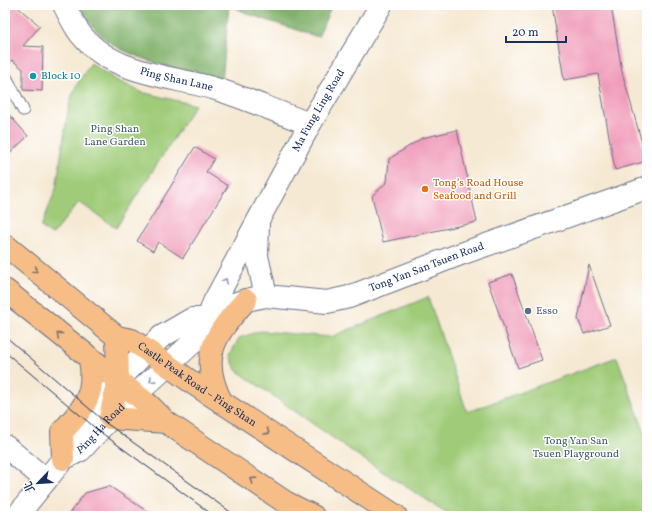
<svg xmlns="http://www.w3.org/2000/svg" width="652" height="521" font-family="Vollkorn,'Noto Serif TC',serif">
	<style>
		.green { fill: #a0cc79; stroke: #5e7e6c }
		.forest { fill: #80b069; stroke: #4e7064 }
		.building { fill: #f09ab8 }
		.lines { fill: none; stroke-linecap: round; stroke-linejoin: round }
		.service-casing { stroke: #687087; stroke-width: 13 }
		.minor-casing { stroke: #687087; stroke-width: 24 }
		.tertiary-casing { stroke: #687087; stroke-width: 24 }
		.primary-casing { stroke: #687087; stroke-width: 24 }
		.service { stroke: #fff; stroke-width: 11 }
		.minor { stroke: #fff; stroke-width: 22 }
		.tertiary { stroke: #fff; stroke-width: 22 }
		.primary { stroke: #f6be86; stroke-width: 22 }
		.tram { stroke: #1b2f5e; stroke-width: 1 }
		.oneway { stroke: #7e6f70 }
		.oneway2 { stroke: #8d97ae }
		.culture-dot { fill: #0f9aa8; stroke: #fff; stroke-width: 1.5 }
		.food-dot { fill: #e8710a; stroke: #fff; stroke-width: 1.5 }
		.service-dot { fill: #5c6f8a; stroke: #fff; stroke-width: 1.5 }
		.labels { text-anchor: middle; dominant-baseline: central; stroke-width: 3; stroke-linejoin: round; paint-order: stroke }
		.culture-label { font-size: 11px; fill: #0d838f; stroke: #fff; text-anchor: start }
		.street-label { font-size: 11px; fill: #1b2f5e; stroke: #fff }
		.park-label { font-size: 11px; fill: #435e66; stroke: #fff }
		.food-label { font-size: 11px; fill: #c56008; stroke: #fff; text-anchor: start }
		.service-label { font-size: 11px; fill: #4e5e75; stroke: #fff; text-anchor: start }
	</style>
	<rect width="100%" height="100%" fill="#fff"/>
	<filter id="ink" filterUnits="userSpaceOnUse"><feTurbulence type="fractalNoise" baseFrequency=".025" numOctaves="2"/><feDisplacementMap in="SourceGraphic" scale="8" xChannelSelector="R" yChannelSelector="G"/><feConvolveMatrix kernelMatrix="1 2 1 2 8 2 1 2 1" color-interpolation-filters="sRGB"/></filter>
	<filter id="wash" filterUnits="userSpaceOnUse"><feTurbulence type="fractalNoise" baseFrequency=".012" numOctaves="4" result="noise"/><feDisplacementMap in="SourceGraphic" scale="16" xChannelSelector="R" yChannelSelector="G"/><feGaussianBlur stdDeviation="0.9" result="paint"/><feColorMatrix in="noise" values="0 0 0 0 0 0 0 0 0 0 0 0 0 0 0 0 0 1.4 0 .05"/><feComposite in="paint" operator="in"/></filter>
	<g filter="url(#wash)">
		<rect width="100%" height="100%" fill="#f6e9d3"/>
		<path class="green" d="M91,63L114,79L141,92L195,105L116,228L79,202L52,235L41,227L56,189L68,111L71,99L76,86Z
			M428,297L467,412L617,357L647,439V516H452L366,461L236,370L230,355L239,338L260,331L331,337Z"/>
		<path class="forest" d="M79,5H229L222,82C192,73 127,58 105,39C94,29 86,18 79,5Z
			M230,5H332L318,37L248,14Z"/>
		<g id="blocks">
			<path class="building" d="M5,5H15L40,26L23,46L43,47L42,91L23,90V69L12,60L5,67Z
				M552,5H611L622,72L647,161L615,170L598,74L564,80Z
				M5,110L28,136L5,158Z
				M457,130L477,222L383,242L372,196L387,182L389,159L422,138Z
				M195,147L214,159L206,172L228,186L183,258L158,242L153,251L137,241Z
				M589,265L610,325L584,334L578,319Z
				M512,274L542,360L518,368L488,282Z
				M109,486L154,516H67L85,493Z"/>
		</g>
	</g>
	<g filter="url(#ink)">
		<use href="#blocks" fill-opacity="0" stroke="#687087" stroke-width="1"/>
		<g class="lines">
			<g class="service-casing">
				<path id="service" d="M5,75L23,110"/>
			</g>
			<g class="minor-casing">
				<g id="minor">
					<path id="s1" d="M64,5C68,13 72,21 77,29C108,75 169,75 216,89C248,99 279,113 310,124"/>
					<path d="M258,224L257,256L266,296"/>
					<path id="s2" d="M209,316L214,302L310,124L381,5"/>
					<path id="s3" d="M146,351L161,337L192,319H204L228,306L246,300L266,296L327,302L349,297L458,255L647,188"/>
					<path d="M167,366L201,335L204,319"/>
					<path d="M5,446L46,480"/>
				</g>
			</g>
			<g class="tertiary-casing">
				<g id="tertiary">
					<path id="s4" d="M65,458L81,450L110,418L167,366"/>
					<path d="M17,516L63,459L70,441L118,381L146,351"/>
				</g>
			</g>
			<g class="primary-casing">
				<g id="primary">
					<path id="s5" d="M5,245L117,337L132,340L197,386L396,516"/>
					<path d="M5,290L149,405L166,422L285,502L313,516"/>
					<path d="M117,337L118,381L110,418L166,422"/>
					<path d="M222,403C198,357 214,336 246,300"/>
					<path d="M63,459L62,432C85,407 96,394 90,359"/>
				</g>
			</g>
			<use href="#service" class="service"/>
			<use href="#minor" class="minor"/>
			<use href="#tertiary" class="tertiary"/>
			<use href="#primary" class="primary"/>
			<path class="tram" d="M5,336L106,423L236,516
				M5,352L99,431L214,516"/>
		</g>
		<defs><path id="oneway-chevron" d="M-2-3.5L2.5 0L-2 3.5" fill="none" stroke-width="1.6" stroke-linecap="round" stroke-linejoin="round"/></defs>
		<g class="oneway">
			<use href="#oneway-chevron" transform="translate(35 270) rotate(39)"/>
			<use href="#oneway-chevron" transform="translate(59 335) rotate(-141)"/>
			<use href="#oneway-chevron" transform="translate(267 432) rotate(33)"/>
			<use href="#oneway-chevron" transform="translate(253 480) rotate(-147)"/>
		</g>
		<g class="oneway2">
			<use href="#oneway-chevron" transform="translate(225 281) rotate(-62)"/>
			<use href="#oneway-chevron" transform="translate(152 380) rotate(136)"/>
		</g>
	</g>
	<circle class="culture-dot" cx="33" cy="76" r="4"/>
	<circle class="food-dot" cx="425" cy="189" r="4"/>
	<circle class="service-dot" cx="528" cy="311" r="4"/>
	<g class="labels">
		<g class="culture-label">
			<text x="41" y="76">Block 10</text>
		</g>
		<g class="street-label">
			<text stroke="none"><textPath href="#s1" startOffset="142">Ping Shan Lane</textPath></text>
			<text stroke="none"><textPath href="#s2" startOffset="233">Ma Fung Ling Road</textPath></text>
			<text stroke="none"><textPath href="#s3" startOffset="302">Tong Yan San Tsuen Road</textPath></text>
			<text stroke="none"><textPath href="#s5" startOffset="239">Castle Peak Road – Ping Shan</textPath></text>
			<text stroke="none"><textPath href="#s4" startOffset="47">Ping Ha Road</textPath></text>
		</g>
		<g class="park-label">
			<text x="115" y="129">Ping Shan<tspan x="115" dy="13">Lane Garden</tspan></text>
			<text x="576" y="441">Tong Yan San<tspan x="576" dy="13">Tsuen Playground</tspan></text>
		</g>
		<g class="food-label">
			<text x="433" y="183">Tong’s Road House<tspan x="433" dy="13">Seafood and Grill</tspan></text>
		</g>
		<g class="service-label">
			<text x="536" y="311">Esso</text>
		</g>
	</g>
	<rect width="652" height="521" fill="none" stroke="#fff" stroke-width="20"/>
	<g transform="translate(38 483) rotate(245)" stroke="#ffffff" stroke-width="3" paint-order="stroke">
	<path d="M0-3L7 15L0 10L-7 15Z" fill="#1b2f5e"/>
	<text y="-6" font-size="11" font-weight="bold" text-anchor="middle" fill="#1b2f5e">北</text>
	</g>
	<path d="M506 36v6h60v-6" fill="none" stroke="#1b2f5e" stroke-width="2"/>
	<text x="512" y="36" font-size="12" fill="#1b2f5e" stroke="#ffffff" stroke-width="3" paint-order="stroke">20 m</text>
</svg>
